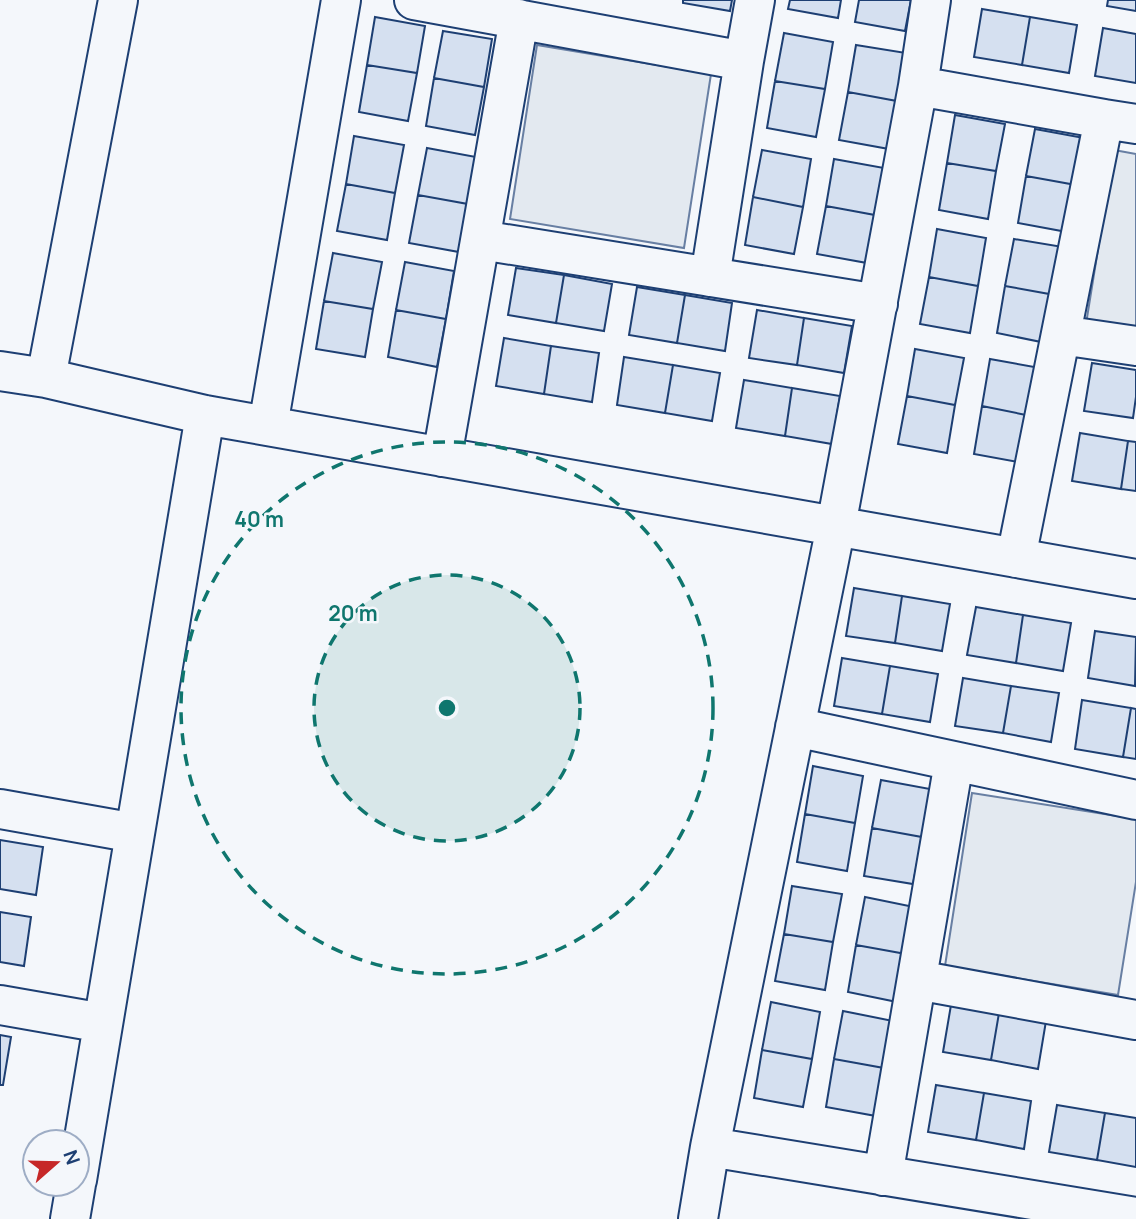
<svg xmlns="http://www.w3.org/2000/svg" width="1136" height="1219" font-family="Manrope,sans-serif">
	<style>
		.green { fill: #e3e9f0; stroke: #687fa3; stroke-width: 2 }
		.building { fill: #d5e0f0; stroke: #1d3f73; stroke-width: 2 }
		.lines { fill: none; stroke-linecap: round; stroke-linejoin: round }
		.minor-casing { stroke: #1d3f73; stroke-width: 42 }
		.minor { stroke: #f4f7fb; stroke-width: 38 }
		.ring { fill: none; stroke: #0f766e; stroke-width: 3.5; stroke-dasharray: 12 9 }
		.centre { fill: #0f766e; stroke: #f4f7fb; stroke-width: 3.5 }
		.ring-label { font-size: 21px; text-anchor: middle; font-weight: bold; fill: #0f766e; stroke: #f4f7fb; stroke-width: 5; stroke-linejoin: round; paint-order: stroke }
	</style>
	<rect width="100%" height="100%" fill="#f4f7fb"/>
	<path class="green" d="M537,45L711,74L684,248L510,219Z
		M1114,150L1136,154V332L1086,324Z
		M972,793L1136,819V882L1118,995L945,966Z"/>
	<path class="building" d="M683,0H732L730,11L683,3Z
		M790,0H841L838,18L788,9Z
		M859,0H911L905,31L855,22Z
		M1108,0H1136V11L1107,6Z
		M982,9L1030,17L1022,65L974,57Z
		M375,17L425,26L417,73L367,65Z
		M1030,17L1077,25L1069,73L1022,65Z
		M1103,28L1136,34V83L1095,76Z
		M443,31L492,39L484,87L434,78Z
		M784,33L833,42L825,89L775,81Z
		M856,45L906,53L897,101L848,92Z
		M367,65L417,73L408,121L359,112Z
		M434,78L484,87L475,135L426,126Z
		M775,81L825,89L816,137L767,128Z
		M848,92L897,101L889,149L839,140Z
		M955,115L1005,124L996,171L947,163Z
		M1035,129L1084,138L1076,185L1026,176Z
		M354,136L404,145L395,193L346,184Z
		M427,148L476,157L468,204L418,195Z
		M762,150L811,159L803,207L753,197Z
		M834,159L884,168L875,215L826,206Z
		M947,163L996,171L988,219L939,210Z
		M1026,176L1076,185L1067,232L1018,223Z
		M346,184L395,193L387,240L337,231Z
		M418,195L468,204L459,252L409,243Z
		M753,197L803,207L794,254L745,245Z
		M826,206L875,215L867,263L817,254Z
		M937,229L986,238L978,286L929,277Z
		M1014,239L1063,247L1055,295L1005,286Z
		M333,253L382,262L373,309L324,301Z
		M405,262L454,271L446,319L396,310Z
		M516,268L564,275L556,323L508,315Z
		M564,275L612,284L604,331L556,323Z
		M929,277L978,286L970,333L920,324Z
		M1005,286L1055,295L1046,343L997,333Z
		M637,287L685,295L677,343L629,335Z
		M685,295L732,303L725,351L677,343Z
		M324,301L373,309L365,357L316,349Z
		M396,310L446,319L437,367L388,357Z
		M757,310L804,318L797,365L749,358Z
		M804,318L852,326L844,373L797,365Z
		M504,338L551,346L544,394L496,386Z
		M551,346L599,353L592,402L544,394Z
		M915,349L964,358L955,405L907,396Z
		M624,357L673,365L665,413L617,405Z
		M990,359L1040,368L1031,416L982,406Z
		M1092,363L1136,370V397L1133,418L1084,411Z
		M673,365L720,373L712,421L665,413Z
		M744,380L792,388L785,436L736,428Z
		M792,388L840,396L832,444L785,436Z
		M907,396L955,405L947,453L898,444Z
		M982,406L1031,416L1023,463L974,454Z
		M1080,433L1128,441L1121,489L1072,481Z
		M1128,441L1136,442V491L1121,489Z
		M854,588L902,596L895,643L846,636Z
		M902,596L950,604L942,651L895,643Z
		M976,607L1023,615L1016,663L967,655Z
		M1023,615L1071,623L1063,671L1016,663Z
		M1095,631L1136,637L1135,686L1088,678Z
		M842,658L890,666L882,714L834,706Z
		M890,666L938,674L930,722L882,714Z
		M963,678L1011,686L1003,733L955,726Z
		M1011,686L1059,693L1051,742L1003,733Z
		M1082,700L1131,708L1123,757L1075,749Z
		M1131,708L1136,709V759L1123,757Z
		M813,766L863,776L855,823L805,814Z
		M881,780L930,789L922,837L872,828Z
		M805,814L855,823L847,871L797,862Z
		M872,828L922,837L913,884L864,876Z
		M0,840L43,847L36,895L0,889Z
		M792,886L842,894L833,942L784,934Z
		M865,897L914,907L906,954L856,945Z
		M0,912L31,917L24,966L0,962Z
		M784,934L833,942L825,990L775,981Z
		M856,945L906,954L897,1002L848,992Z
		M771,1002L820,1012L812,1059L762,1050Z
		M951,1005L999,1013L991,1060L943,1052Z
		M843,1011L893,1021L884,1068L834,1059Z
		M999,1013L1046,1021L1038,1069L991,1060Z
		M0,1035L11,1037L3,1085H0Z
		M762,1050L812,1059L803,1107L754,1098Z
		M834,1059L884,1068L876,1116L826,1107Z
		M936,1085L984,1093L976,1140L928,1132Z
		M984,1093L1031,1101L1024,1149L976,1140Z
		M1057,1105L1105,1113L1097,1160L1049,1152Z
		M1105,1113L1136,1118V1167L1097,1160Z"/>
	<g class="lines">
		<g class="minor-casing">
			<path id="minor" d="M118,0L46,378L205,415L1136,579
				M414,0L744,61L755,0
				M931,0L918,86L1104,119L1016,558
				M918,86L836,526L710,1147L1136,1217
				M1104,119L1136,124
				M481,240L878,304
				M710,277L744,61
				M1061,335L1136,346
				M0,371L46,378
				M268,426L341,0
				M442,457L519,19
				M795,727L1136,800
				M0,809L135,833
				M917,980L1136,1020
				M0,1005L103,1023
				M883,1176L954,762
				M77,1180L205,415
				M70,1219L76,1184
				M698,1219L710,1147"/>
		</g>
		<use href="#minor" class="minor"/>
	</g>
	<circle cx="447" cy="708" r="133" fill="#0f766e" fill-opacity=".12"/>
	<g class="ring">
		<circle cx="447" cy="708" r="133"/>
		<circle cx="447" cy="708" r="266"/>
	</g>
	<circle cx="447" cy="708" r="10" class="centre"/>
	<g class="ring-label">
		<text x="259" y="527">40 m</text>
		<text x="353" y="621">20 m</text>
	</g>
	<g transform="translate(56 1163) rotate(70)"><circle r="33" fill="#f4f7fb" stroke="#9eadc5" stroke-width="2"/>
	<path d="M0-5L12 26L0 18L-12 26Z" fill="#c62828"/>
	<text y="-10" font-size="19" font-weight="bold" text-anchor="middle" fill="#1d3f73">N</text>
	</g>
</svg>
